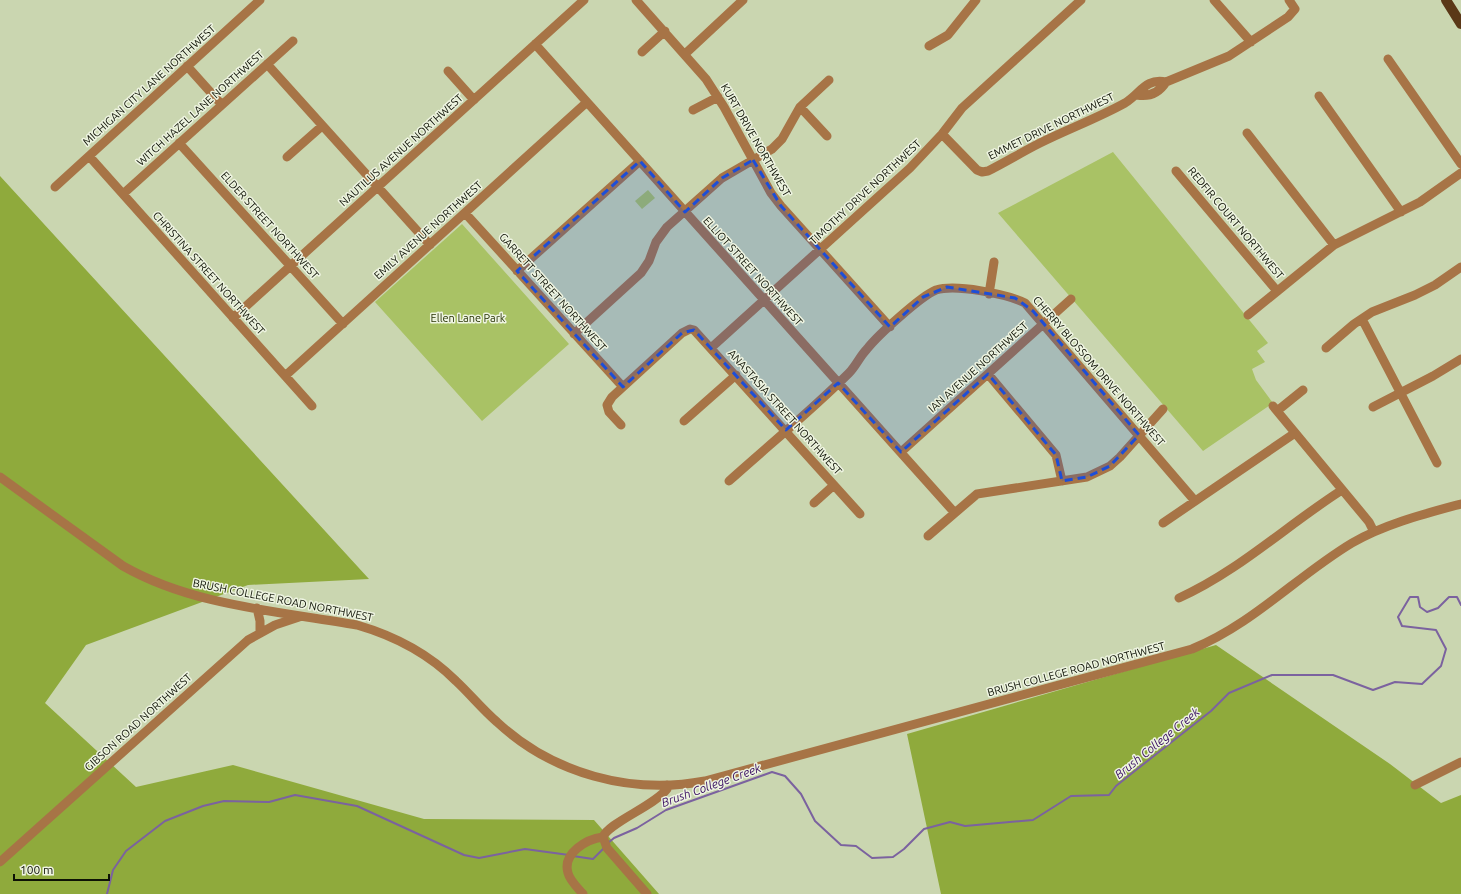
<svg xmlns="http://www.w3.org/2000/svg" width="1461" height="894" font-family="Ubuntu,sans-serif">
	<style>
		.green { fill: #a9c265 }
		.forest { fill: #8faa3c }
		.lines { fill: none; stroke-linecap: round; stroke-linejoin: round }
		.stream { stroke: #7b629f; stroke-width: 2 }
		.minor { stroke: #a77446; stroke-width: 9 }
		.major { stroke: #5a3817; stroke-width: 10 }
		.marked { fill: #1d4ed8; fill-opacity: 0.2; stroke: #1d4ed8; stroke-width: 3; stroke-dasharray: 8 5; stroke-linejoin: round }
		.labels { text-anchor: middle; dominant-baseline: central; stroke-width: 3; stroke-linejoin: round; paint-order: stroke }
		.street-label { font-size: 11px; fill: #0e1205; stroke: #eef4e1 }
		.park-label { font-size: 11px; fill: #283305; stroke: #eef4e1 }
		.water-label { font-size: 12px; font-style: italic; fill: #390e62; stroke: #eef4e1 }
	</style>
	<rect width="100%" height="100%" fill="#cad6b0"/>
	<path class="green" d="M1113,152L1268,343L1257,351L1265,362L1252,369L1256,380L1273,403L1203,451L998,213Z
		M648,190L655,198L642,209L635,201Z
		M462,224L569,344L482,421L375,302Z"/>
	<path class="forest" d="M0,176L369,579L248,585L86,645L45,703L136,787L233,765L424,819L594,820L659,894H0Z
		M1216,645L1390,764L1441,803L1461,795V894H941L907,734Z"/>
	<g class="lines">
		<path class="stream" d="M608,843L614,838L637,828L666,810L772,772L785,776L801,794L815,821L841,845L856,846L872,858L893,857L904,849L924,829L950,822L965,826L1033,820L1071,796L1109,795L1116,786L1136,770L1211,711L1229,693L1272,675H1333L1373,690L1395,682L1422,684L1441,666L1446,649L1436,630L1402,626L1398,617L1410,597H1418L1420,607L1427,612L1438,608L1449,597H1457L1461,605
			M573,856L593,859L604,848
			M107,894L113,870L126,851L165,821L203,806L224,801L269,802L295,795L357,806L464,855L479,858L525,849L569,855"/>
		<path class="minor" d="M636,0L706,79L724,107L771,193L781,206L890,327
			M1214,0L1251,42
			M535,44L954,512
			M929,46L948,35L976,0
			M642,52L665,31
			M685,54L743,0
			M1388,59L1461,164
			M267,64L430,245
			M187,66L222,105
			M448,71L474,100
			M1137,95C1149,97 1159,93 1166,82
			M1319,96L1401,212
			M800,107L827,136
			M693,110L718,97
			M1247,133L1334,245
			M942,134L977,170L982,172L988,171C1006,162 1022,152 1040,143C1068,129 1098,118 1125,103C1141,93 1145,78 1166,82L1229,56L1288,17L1295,9L1289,0
			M179,143L343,324
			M89,156L312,406
			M287,157L322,126
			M1176,171L1277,291
			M55,187L260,0
			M123,194L293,41
			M465,213L623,387
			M517,271L640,161
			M989,294L994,262
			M1248,315L1334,245L1420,202L1461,173
			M233,318L584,0
			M1362,319L1437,463
			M574,334L641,273L649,261L656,242L667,227L722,178L772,149L782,139L800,107L829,80
			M712,347L910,168L942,134L962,108L1081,0
			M1326,348L1354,324L1372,312L1415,295L1435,285L1461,267
			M988,374L1056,455L1062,481
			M285,376L587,102
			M1273,406L1369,522L1374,532
			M1373,407L1433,376L1461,359
			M1277,411L1303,390
			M684,421L736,375
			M621,425L609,412L607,405L612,397L682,333L690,329L694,330L860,514
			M901,452L1071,299
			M0,477L123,566C193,606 278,611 357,625C395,636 428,653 456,681C470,694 482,709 497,722C553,774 631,795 705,781L1192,649C1253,624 1297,576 1352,543C1385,524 1424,514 1461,504
			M729,481C769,445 811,411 849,373C856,366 860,356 867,349C878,335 921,296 936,290C956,284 1007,294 1025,303L1195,501
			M814,503L834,485
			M1163,523L1295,433
			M928,536L977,494L1087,477L1110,466L1120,457L1163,409
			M1179,598C1239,571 1287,525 1342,490
			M257,608L260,621V633
			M1415,785L1461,762
			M0,862L248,640L275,625L299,617
			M583,894C578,888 570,881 568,873C562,853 587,839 603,837
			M647,894L607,848L603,837C608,823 654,806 667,789V785"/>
		<path class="major" d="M1446,0L1461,24"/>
	</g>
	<path class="marked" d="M753,160L781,206L890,327L923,297L947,287L1015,298L1033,311L1139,435L1110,466L1087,477L1062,481L1056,455L988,374L901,452L838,383L786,430L694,330L682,333L623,387L517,271L640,161L685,212L722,178Z"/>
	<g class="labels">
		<g class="street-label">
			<text transform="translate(149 85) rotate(-42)">MICHIGAN CITY LANE NORTHWEST</text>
			<text transform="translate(200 108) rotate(-42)">WITCH HAZEL LANE NORTHWEST</text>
			<text transform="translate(1051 126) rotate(-26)">EMMET DRIVE NORTHWEST</text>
			<text transform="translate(756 140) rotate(60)">KURT DRIVE NORTHWEST</text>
			<text transform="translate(401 150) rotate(-42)">NAUTILUS AVENUE NORTHWEST</text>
			<text transform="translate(865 192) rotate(-43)">TIMOTHY DRIVE NORTHWEST</text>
			<text transform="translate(1236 223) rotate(50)">REDFIR COURT NORTHWEST</text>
			<text transform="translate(270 225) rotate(48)">ELDER STREET NORTHWEST</text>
			<text transform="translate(428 230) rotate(-42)">EMILY AVENUE NORTHWEST</text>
			<text transform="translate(753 271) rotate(48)">ELLIOT STREET NORTHWEST</text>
			<text transform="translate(209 273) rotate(48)">CHRISTINA STREET NORTHWEST</text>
			<text transform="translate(553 292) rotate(48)">GARRETT STREET NORTHWEST</text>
			<text transform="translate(978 367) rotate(-42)">IAN AVENUE NORTHWEST</text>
			<text transform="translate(1099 371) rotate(49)">CHERRY BLOSSOM DRIVE NORTHWEST</text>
			<text transform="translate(785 412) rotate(48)">ANASTASIA STREET NORTHWEST</text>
			<text transform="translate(283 600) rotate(11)">BRUSH COLLEGE ROAD NORTHWEST</text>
			<text transform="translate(1076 669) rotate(-15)">BRUSH COLLEGE ROAD NORTHWEST</text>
			<text transform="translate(138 722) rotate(-42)">GIBSON ROAD NORTHWEST</text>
		</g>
		<g class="park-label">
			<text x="468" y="318">Ellen Lane Park</text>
		</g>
		<g class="water-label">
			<text transform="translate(1157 743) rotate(-39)">Brush College Creek</text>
			<text transform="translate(711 785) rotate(-20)">Brush College Creek</text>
		</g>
	</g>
	<path d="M14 874v6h95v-6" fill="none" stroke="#0e1205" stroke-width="2"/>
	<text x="20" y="874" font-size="12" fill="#0e1205" stroke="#eef4e1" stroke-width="3" paint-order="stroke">100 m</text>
</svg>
